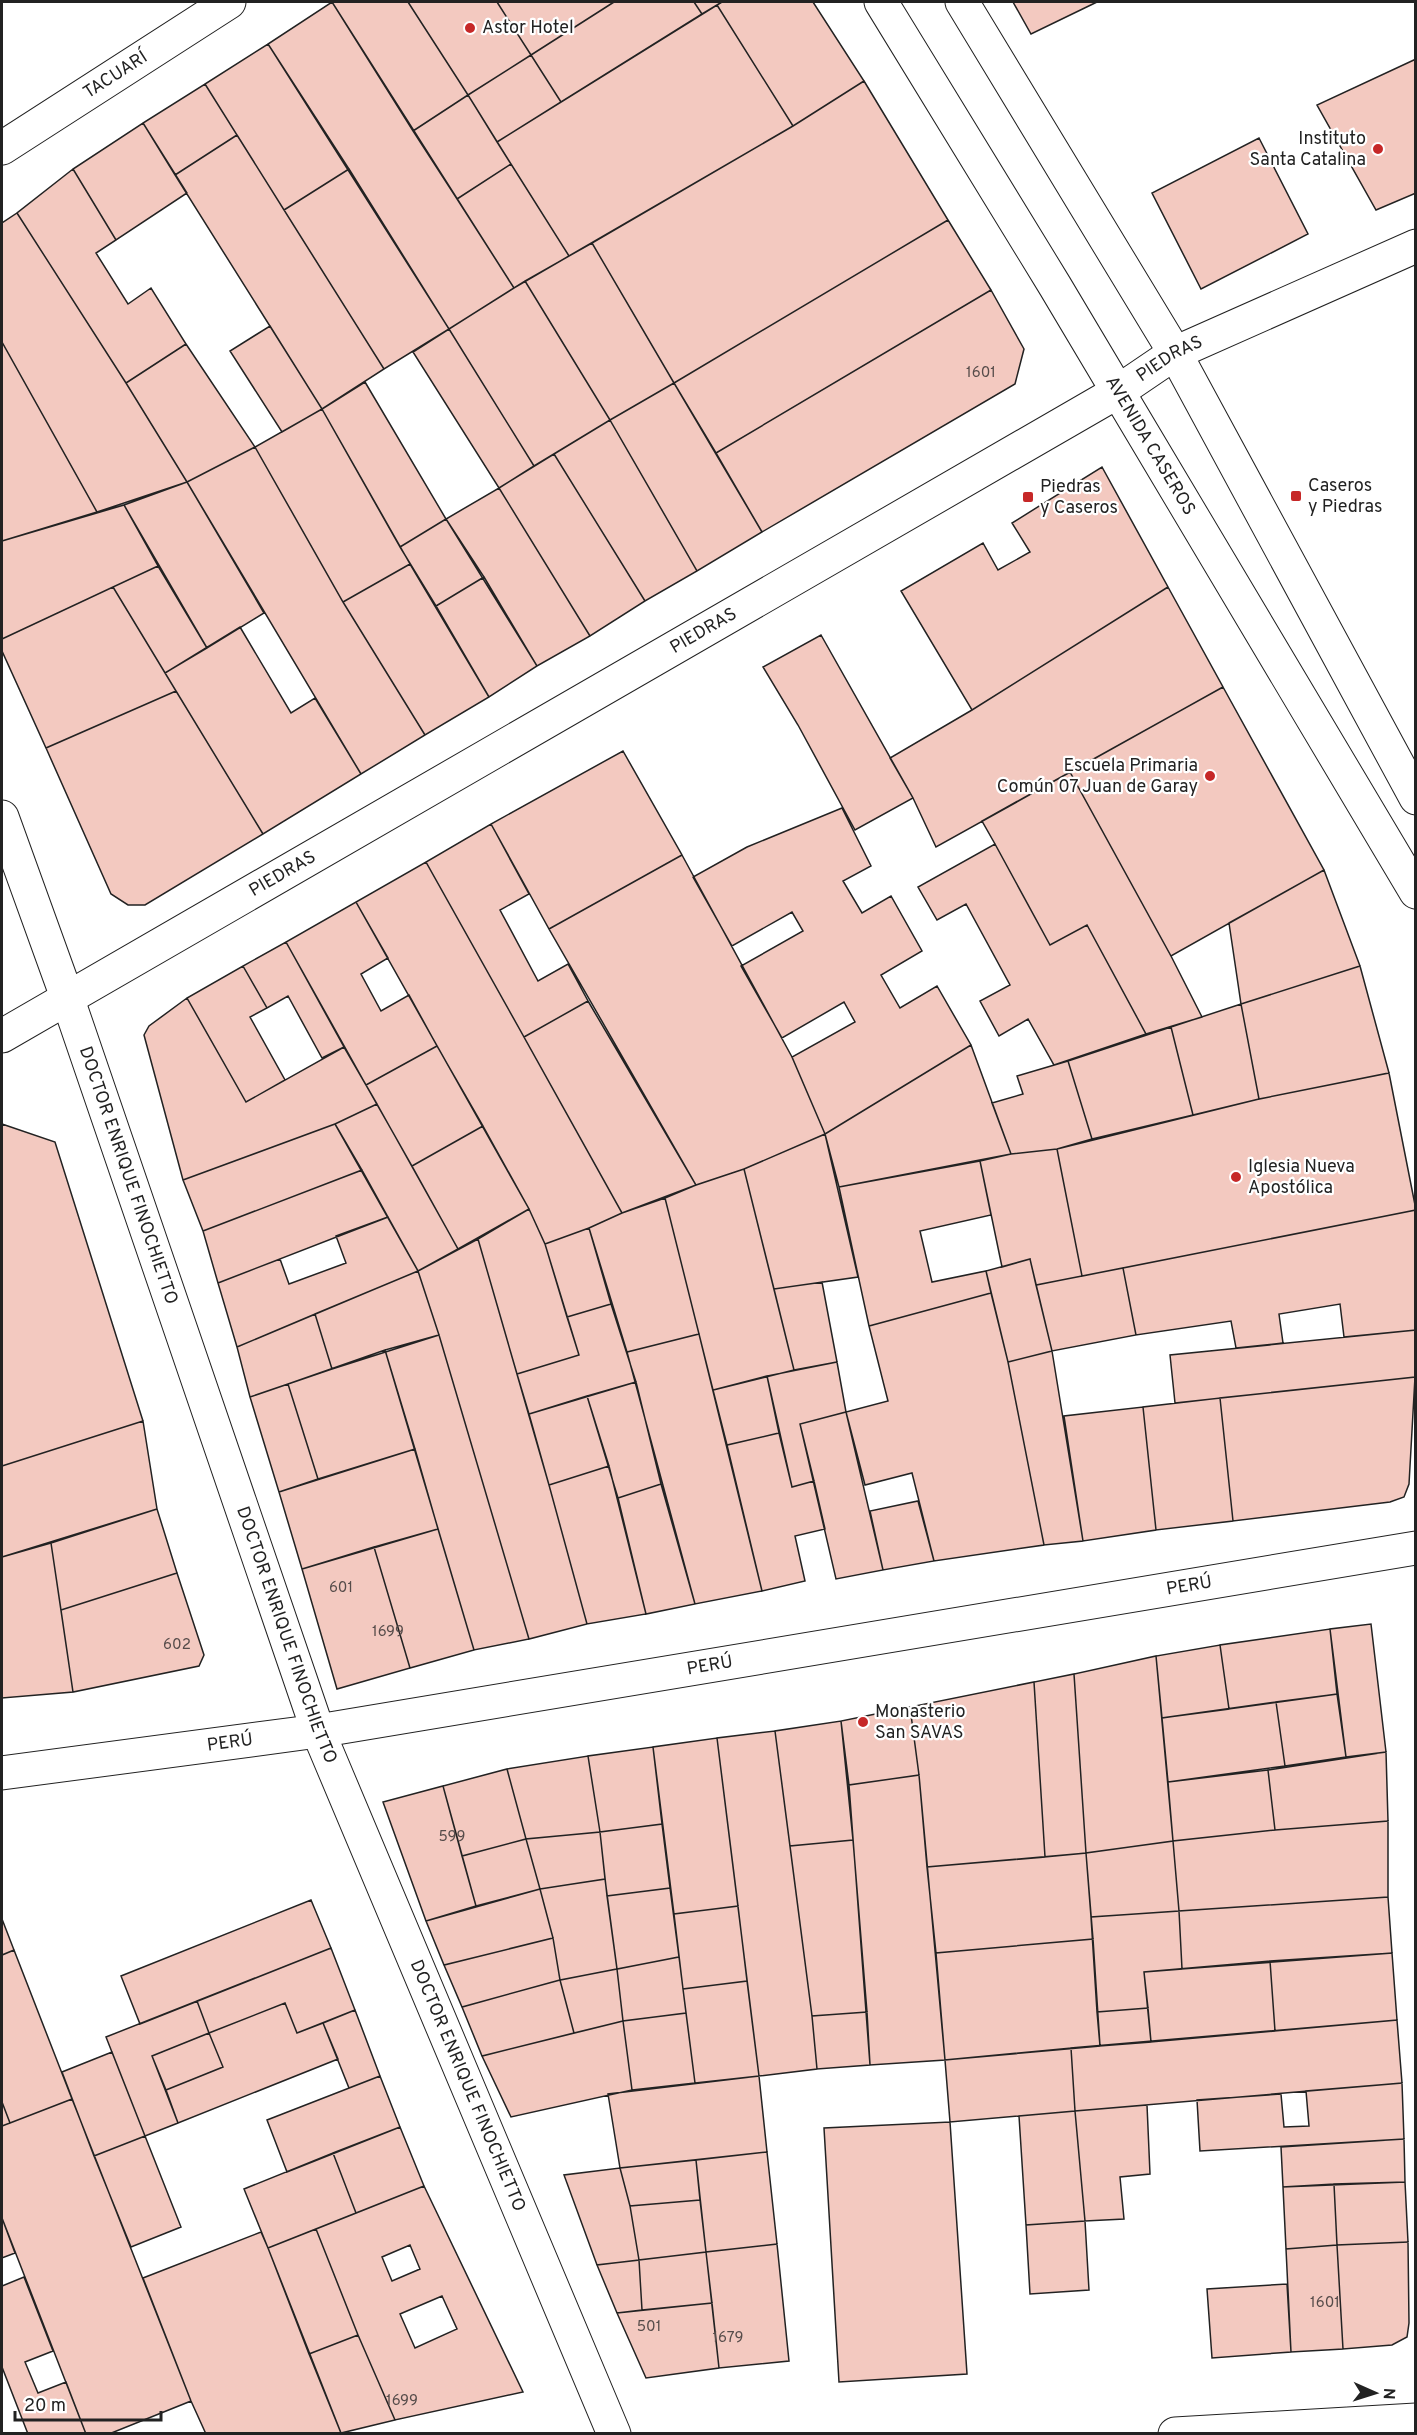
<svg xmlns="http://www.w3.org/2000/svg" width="1417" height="2435" font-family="Overpass,sans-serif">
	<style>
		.building { fill: #f3c9c0; stroke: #222; stroke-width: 1.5; fill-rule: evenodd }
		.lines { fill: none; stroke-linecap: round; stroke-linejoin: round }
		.minor-casing { stroke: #222; stroke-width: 35 }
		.major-casing { stroke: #222; stroke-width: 35 }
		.minor { stroke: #fff; stroke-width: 33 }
		.major { stroke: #fff; stroke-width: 33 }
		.poi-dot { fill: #c62828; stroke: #fff; stroke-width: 2 }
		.labels { text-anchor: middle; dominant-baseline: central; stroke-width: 4.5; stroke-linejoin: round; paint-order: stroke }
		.number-label { font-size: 15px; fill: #564c4a }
		.poi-label { font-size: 18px; fill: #222; stroke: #fff; text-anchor: start }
		.street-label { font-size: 18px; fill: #222; stroke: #fff }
	</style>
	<rect width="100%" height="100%" fill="#fff"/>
	<path class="building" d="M332,2H408L468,95L413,131Z
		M332,2L514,288L449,329L268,44Z
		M408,2H497L531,55L468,95Z
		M497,2H614L531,55Z
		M614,2H694L702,14L561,102L531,55Z
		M694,2H722L702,14Z
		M722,2H813L864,81L793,126L717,5Z
		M1013,2H1097L1031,34Z
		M717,5L793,126L569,256L497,142Z
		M268,44L349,169L284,210L205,84Z
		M531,55L561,102L497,142L468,95Z
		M1416,59V193L1376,210L1317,105Z
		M864,81L948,220L674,383L592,243L793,126Z
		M205,84L237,135L175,175L143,123Z
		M468,95L511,164L457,199L413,131Z
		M143,123L187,193L116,240L73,169Z
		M237,135L384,369L322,409L175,175Z
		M1259,138L1308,234L1201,289L1152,193Z
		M511,164L569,256L514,288L457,199Z
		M73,169L116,240L96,253L128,304L151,288L186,344L126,383L17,213Z
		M349,169L449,329L384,369L284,210Z
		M17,213L126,383L187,482L97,512L2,342V223Z
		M948,220L991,290L716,453L674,383Z
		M592,243L674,383L610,420L525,281Z
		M525,281L610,420L534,466L449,329Z
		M991,290L1024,349L1015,384L762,532L716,453Z
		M270,326L322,409L282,432L230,351Z
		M449,329L534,466L499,488L413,352Z
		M2,342L97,512L2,541Z
		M186,344L255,447L187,482L126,383Z
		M365,382L446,519L400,547L322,409Z
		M674,383L762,532L697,571L610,420Z
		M322,409L410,564L343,602L255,447Z
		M610,420L697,571L645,601L554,454Z
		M255,447L343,602L425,735L361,774L187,482Z
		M554,454L645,601L590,636L499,488Z
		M1102,467L1168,587L972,710L901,591L983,543L998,570L1030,552L1012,523Z
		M187,482L264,613L207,648L124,505Z
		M499,488L590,636L537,666L446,519Z
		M124,505L158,566L2,639V541Z
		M446,519L484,577L436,606L400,547Z
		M410,564L489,697L425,735L343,602Z
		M158,566L207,648L165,673L113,587Z
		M484,577L537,666L489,697L436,606Z
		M113,587L176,691L46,748L2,651V639Z
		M1168,587L1223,687L936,847L913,798L890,758L972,710Z
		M240,627L291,713L315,698L361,774L263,834L165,673Z
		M821,635L913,798L855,830L798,725L763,667Z
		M1223,687L1324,870L1171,956L1070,772Z
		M176,691L263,834L145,905H128L111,894L46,748Z
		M623,751L682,855L549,929L491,824Z
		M1070,772L1171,956L1202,1017L1146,1034L1087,925L1050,945L995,844L982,821Z
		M842,808L871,866L843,881L862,913L891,896L922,951L881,975L900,1008L937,986L971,1045L825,1134L792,1057L855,1022L844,1002L782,1038L741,966L803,931L792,912L732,946L693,877L747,847Z
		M491,824L529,894L500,910L538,981L568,964L588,1001L524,1037L426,862Z
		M995,844L1050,945L1087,925L1146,1034L1054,1065L1028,1019L999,1036L980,1001L1010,985L966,904L937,920L918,887Z
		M682,855L792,1057L825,1134L744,1169L696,1185L549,929Z
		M426,862L524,1037L622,1213L589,1228L545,1244L529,1209L356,902Z
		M1324,870L1360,966L1241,1004L1229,923Z
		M356,902L388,958L361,974L381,1011L409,995L437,1046L366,1085L286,942Z
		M286,942L344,1047L322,1058L288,996L267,1008L243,966Z
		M243,966L267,1008L250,1017L285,1080L246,1102L187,998Z
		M1360,966L1389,1073L1259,1099L1241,1004Z
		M187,998L246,1102L344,1047L377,1104L335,1124L183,1180L144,1035L149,1026Z
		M588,1001L696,1185L622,1213L524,1037Z
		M1241,1004L1259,1099L1193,1115L1171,1027Z
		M1171,1027L1193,1115L1092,1139L1068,1061Z
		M971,1045L1011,1154L839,1187L825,1134Z
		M437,1046L483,1126L412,1166L366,1085Z
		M1068,1061L1092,1139L1057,1149L1011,1154L992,1103L1023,1094L1017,1076Z
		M1389,1073L1416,1210L1082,1276L1057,1149L1259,1099Z
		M377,1104L458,1249L418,1271L335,1124Z
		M2,1124L55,1142L143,1421L2,1466Z
		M335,1124L362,1170L203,1231L183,1180Z
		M483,1126L529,1209L458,1249L412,1166Z
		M825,1134L858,1277L774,1289L744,1169Z
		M1057,1149L1082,1276L1036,1285L1030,1259L1002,1267L980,1161L1011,1154Z
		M980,1161L991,1215L920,1231L932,1282L986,1271L991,1293L869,1326L839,1187Z
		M744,1169L794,1370L713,1390L665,1198L696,1185Z
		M362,1170L388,1217L218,1283L203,1231Z
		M665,1198L699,1334L627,1352L589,1228L622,1213Z
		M529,1209L545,1244L579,1355L517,1374L478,1239Z
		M1416,1210V1330L1344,1337L1340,1304L1279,1314L1283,1343L1236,1348L1231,1321L1136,1335L1123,1268Z
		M388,1217L418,1271L237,1347L218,1283L280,1259L289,1284L346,1263L336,1236Z
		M589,1228L611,1304L567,1317L545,1244Z
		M478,1239L549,1485L587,1624L529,1639L439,1335L418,1271Z
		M1030,1259L1052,1351L1008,1362L986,1271Z
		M1123,1268L1136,1335L1052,1351L1036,1285Z
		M418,1271L439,1335L332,1369L315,1314Z
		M822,1282L837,1362L794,1370L774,1289Z
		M991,1293L1008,1362L1044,1545L934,1561L912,1473L865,1485L846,1412L888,1401L869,1326Z
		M611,1304L636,1382L529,1414L517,1374L579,1355L567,1317Z
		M315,1314L332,1369L250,1397L237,1347Z
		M1416,1330L1415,1377L1175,1403L1170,1355Z
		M699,1334L762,1591L695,1604L627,1352Z
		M439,1335L529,1639L474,1650L385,1350Z
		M385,1350L415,1449L318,1479L288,1384Z
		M1052,1351L1083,1541L1044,1545L1008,1362Z
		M837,1362L846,1412L800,1424L814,1481L792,1487L767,1376Z
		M767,1376L779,1433L727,1445L713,1390Z
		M1415,1377L1409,1484L1404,1497L1390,1502L1233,1521L1220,1398Z
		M636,1382L661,1484L618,1498L587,1396Z
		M288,1384L318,1479L279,1492L250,1397Z
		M587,1396L609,1466L549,1485L529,1414Z
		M1220,1398L1233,1521L1156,1530L1143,1407Z
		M1143,1407L1156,1530L1083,1541L1064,1416Z
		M846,1412L883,1570L836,1579L800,1424Z
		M143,1421L157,1509L2,1557V1466Z
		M779,1433L792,1487L814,1481L825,1529L795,1536L805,1581L762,1591L727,1445Z
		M415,1449L438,1529L302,1569L279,1492Z
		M609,1466L646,1614L587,1624L549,1485Z
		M661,1484L695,1604L646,1614L618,1498Z
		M918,1501L934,1561L883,1570L870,1511Z
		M157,1509L177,1573L61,1610L51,1543Z
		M438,1529L474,1650L410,1668L374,1547Z
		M51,1543L73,1692L2,1698V1557Z
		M374,1547L410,1668L337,1689L302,1569Z
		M177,1573L204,1655L199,1666L73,1692L61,1610Z
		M1371,1624L1386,1752L1346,1757L1330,1629Z
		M1330,1629L1337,1694L1229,1709L1220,1645Z
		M1220,1645L1229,1709L1162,1718L1156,1656Z
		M1156,1656L1173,1841L1086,1853L1074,1674Z
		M1074,1674L1086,1853L1045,1857L1034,1682Z
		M1034,1682L1045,1857L927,1867L919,1775L910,1707Z
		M1337,1694L1346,1757L1285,1766L1276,1702Z
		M1276,1702L1285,1766L1168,1782L1162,1718Z
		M910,1707L919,1775L849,1785L841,1721Z
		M841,1721L853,1840L790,1846L775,1731Z
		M775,1731L812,2016L817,2069L759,2076L717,1738Z
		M717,1738L738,1906L674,1914L653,1747Z
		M653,1747L662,1824L600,1832L588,1756Z
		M1386,1752L1388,1821L1275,1830L1268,1770Z
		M588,1756L600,1832L526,1839L507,1769Z
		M507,1769L526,1839L462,1856L443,1786Z
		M1268,1770L1275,1830L1173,1841L1168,1782Z
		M919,1775L945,2060L870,2065L849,1785Z
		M443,1786L476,1906L426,1921L383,1802Z
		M1388,1821V1897L1179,1911L1173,1841L1275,1830Z
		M662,1824L670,1888L607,1896L600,1832Z
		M600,1832L605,1879L540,1889L526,1839Z
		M526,1839L540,1889L476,1906L462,1856Z
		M853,1840L867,2012L812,2016L790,1846Z
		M1173,1841L1179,1911L1091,1917L1086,1853Z
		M1086,1853L1093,1939L936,1953L927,1867Z
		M605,1879L617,1969L560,1980L553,1938L540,1889Z
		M670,1888L679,1957L617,1969L607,1896Z
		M540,1889L553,1938L444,1965L426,1921Z
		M1388,1897L1392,1953L1182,1969L1179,1911Z
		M311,1900L331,1948L140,2024L121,1976Z
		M738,1906L747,1981L683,1989L674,1914Z
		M1179,1911L1182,1969L1144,1972L1148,2008L1097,2012L1091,1917Z
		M2,1919L14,1950L2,1955Z
		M553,1938L560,1980L462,2007L444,1965Z
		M1093,1939L1100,2046L945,2060L936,1953Z
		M331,1948L355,2010L297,2033L285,2003L209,2033L197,2001Z
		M14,1950L72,2099L10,2123L2,2102V1955Z
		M1392,1953L1397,2020L1275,2031L1270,1961Z
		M679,1957L686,2013L623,2021L617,1969Z
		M1270,1961L1275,2031L1151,2042L1144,1972Z
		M617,1969L623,2021L574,2033L560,1980Z
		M560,1980L574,2033L482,2056L462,2007Z
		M747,1981L759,2076L695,2083L683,1989Z
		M197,2001L209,2033L152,2056L178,2123L145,2136L106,2037Z
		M285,2003L297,2033L323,2023L338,2059L178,2123L166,2090L223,2067L209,2033Z
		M1148,2008L1151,2042L1100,2046L1097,2012Z
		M355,2010L380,2076L349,2088L323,2023Z
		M867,2012L870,2065L817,2069L812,2016Z
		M686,2013L695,2083L632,2090L623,2021Z
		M1397,2020L1402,2083L1075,2111L1071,2048Z
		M623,2021L632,2090L511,2117L482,2056Z
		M209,2033L223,2067L166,2090L152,2056Z
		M1071,2048L1075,2111L950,2122L945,2060Z
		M112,2052L145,2136L94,2156L62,2072Z
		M380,2076L400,2127L287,2172L267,2120Z
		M759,2076L767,2152L620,2168L608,2094Z
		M1402,2083L1404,2139L1200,2151L1197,2100L1281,2094L1284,2127L1309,2126L1306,2091Z
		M72,2099L191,2401L109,2434H86L2,2218V2126Z
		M2,2102L10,2123L2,2126Z
		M1147,2105L1150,2174L1120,2177L1124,2219L1085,2221L1075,2111Z
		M1075,2111L1085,2221L1026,2225L1019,2116Z
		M950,2122L967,2374L839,2382L824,2128Z
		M400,2127L424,2186L356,2213L333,2153Z
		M145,2136L181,2227L131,2247L94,2156Z
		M1404,2139L1405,2182L1283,2187L1281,2147Z
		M767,2152L777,2244L706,2252L696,2160Z
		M333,2153L356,2213L268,2248L244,2189Z
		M696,2160L700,2200L630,2206L620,2168Z
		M620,2168L630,2206L639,2260L597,2265L564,2175Z
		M1405,2182L1408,2242L1337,2245L1334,2184Z
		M1334,2184L1337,2245L1286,2249L1283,2187Z
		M424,2186L523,2392L395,2420L358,2335L316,2229ZM410,2245L420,2269L392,2281L382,2257ZM442,2296L457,2329L415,2348L400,2314Z
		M700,2200L706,2252L639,2260L630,2206Z
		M2,2218L15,2253L2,2258Z
		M1085,2221L1089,2290L1030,2294L1026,2225Z
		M316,2229L358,2335L309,2354L268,2248Z
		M261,2232L268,2248L341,2433L206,2434L191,2401L143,2278Z
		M1408,2242L1409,2323L1407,2337L1392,2345L1343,2349L1337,2245Z
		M777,2244L789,2361L719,2368L706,2252Z
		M1337,2245L1343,2349L1291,2352L1286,2249Z
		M706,2252L712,2303L642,2310L639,2260Z
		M639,2260L642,2310L617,2313L597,2265Z
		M24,2277L53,2351L25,2362L38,2393L66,2382L86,2434H28L2,2367V2286Z
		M1287,2284L1291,2352L1212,2358L1207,2289Z
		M712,2303L719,2368L646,2378L617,2313Z
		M358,2335L395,2420L341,2433L309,2354Z"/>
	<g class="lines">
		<g class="minor-casing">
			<g id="minor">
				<path id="s1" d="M2,148L229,2"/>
				<path id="s2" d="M2,817L67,997L318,1731L614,2434"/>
				<path id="s3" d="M2,1036L1119,391L1175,353L1416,246"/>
				<path id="s4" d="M2,1773L318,1731L1416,1548"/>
				<path d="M1175,2434L1416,2420"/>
			</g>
		</g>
		<g class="major-casing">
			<g id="major">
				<path id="s5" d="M881,2L1055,286L1416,892"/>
				<path d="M962,2L1175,353L1416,798"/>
			</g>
		</g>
		<use href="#minor" class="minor"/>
		<use href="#major" class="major"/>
	</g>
	<g class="poi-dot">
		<circle cx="470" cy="28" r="6"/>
		<circle cx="1378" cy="149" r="6"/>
		<rect x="1290" y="490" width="12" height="12" rx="3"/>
		<rect x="1022" y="491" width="12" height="12" rx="3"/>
		<circle cx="1210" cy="776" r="6"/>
		<circle cx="1236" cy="1177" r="6"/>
		<circle cx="863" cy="1722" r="6"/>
	</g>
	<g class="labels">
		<g class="number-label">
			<text x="981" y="373">1601</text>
			<text x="341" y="1588">601</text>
			<text x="388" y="1632">1699</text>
			<text x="177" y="1645">602</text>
			<text x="452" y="1837">599</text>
			<text x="1325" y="2303">1601</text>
			<text x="649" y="2327">501</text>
			<text x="728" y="2338">1679</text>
			<text x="402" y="2401">1699</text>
		</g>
		<g class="poi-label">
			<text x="482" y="28">Astor Hotel</text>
			<text x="1366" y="139" text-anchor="end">Instituto<tspan x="1366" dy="21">Santa Catalina</tspan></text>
			<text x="1308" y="486">Caseros<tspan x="1308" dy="21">y Piedras</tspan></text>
			<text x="1040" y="487">Piedras<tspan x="1040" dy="21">y Caseros</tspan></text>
			<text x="1198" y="766" text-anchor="end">Escuela Primaria<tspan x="1198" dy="21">Común 07 Juan de Garay</tspan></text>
			<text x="1248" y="1167">Iglesia Nueva<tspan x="1248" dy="21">Apostólica</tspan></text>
			<text x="875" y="1712">Monasterio<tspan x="875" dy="21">San SAVAS</tspan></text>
		</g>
		<g class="street-label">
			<text stroke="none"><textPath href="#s1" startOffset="135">TACUARÍ</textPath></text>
			<text stroke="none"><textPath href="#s3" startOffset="1350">PIEDRAS</textPath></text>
			<text stroke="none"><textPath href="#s5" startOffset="519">AVENIDA CASEROS</textPath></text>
			<text stroke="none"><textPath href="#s3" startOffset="810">PIEDRAS</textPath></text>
			<text stroke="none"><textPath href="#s3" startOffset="324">PIEDRAS</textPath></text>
			<text stroke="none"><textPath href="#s2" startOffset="380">DOCTOR ENRIQUE FINOCHIETTO</textPath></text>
			<text stroke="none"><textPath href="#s4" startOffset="1202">PERÚ</textPath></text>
			<text stroke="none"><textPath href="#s2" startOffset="866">DOCTOR ENRIQUE FINOCHIETTO</textPath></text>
			<text stroke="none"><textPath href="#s4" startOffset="716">PERÚ</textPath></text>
			<text stroke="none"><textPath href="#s4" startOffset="230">PERÚ</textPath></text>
			<text stroke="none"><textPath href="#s2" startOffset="1352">DOCTOR ENRIQUE FINOCHIETTO</textPath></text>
		</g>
	</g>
	<rect width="1417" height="2435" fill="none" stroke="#222222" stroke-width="6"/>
	<g transform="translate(1375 2393) rotate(93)" stroke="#ffffff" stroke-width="4.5" paint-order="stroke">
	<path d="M0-4.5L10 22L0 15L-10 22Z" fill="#222222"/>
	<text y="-9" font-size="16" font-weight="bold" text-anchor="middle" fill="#222222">N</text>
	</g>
	<path d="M15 2411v9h146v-9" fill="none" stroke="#222222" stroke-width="3"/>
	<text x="24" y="2411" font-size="18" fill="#222222" stroke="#ffffff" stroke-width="4.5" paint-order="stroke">20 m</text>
</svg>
